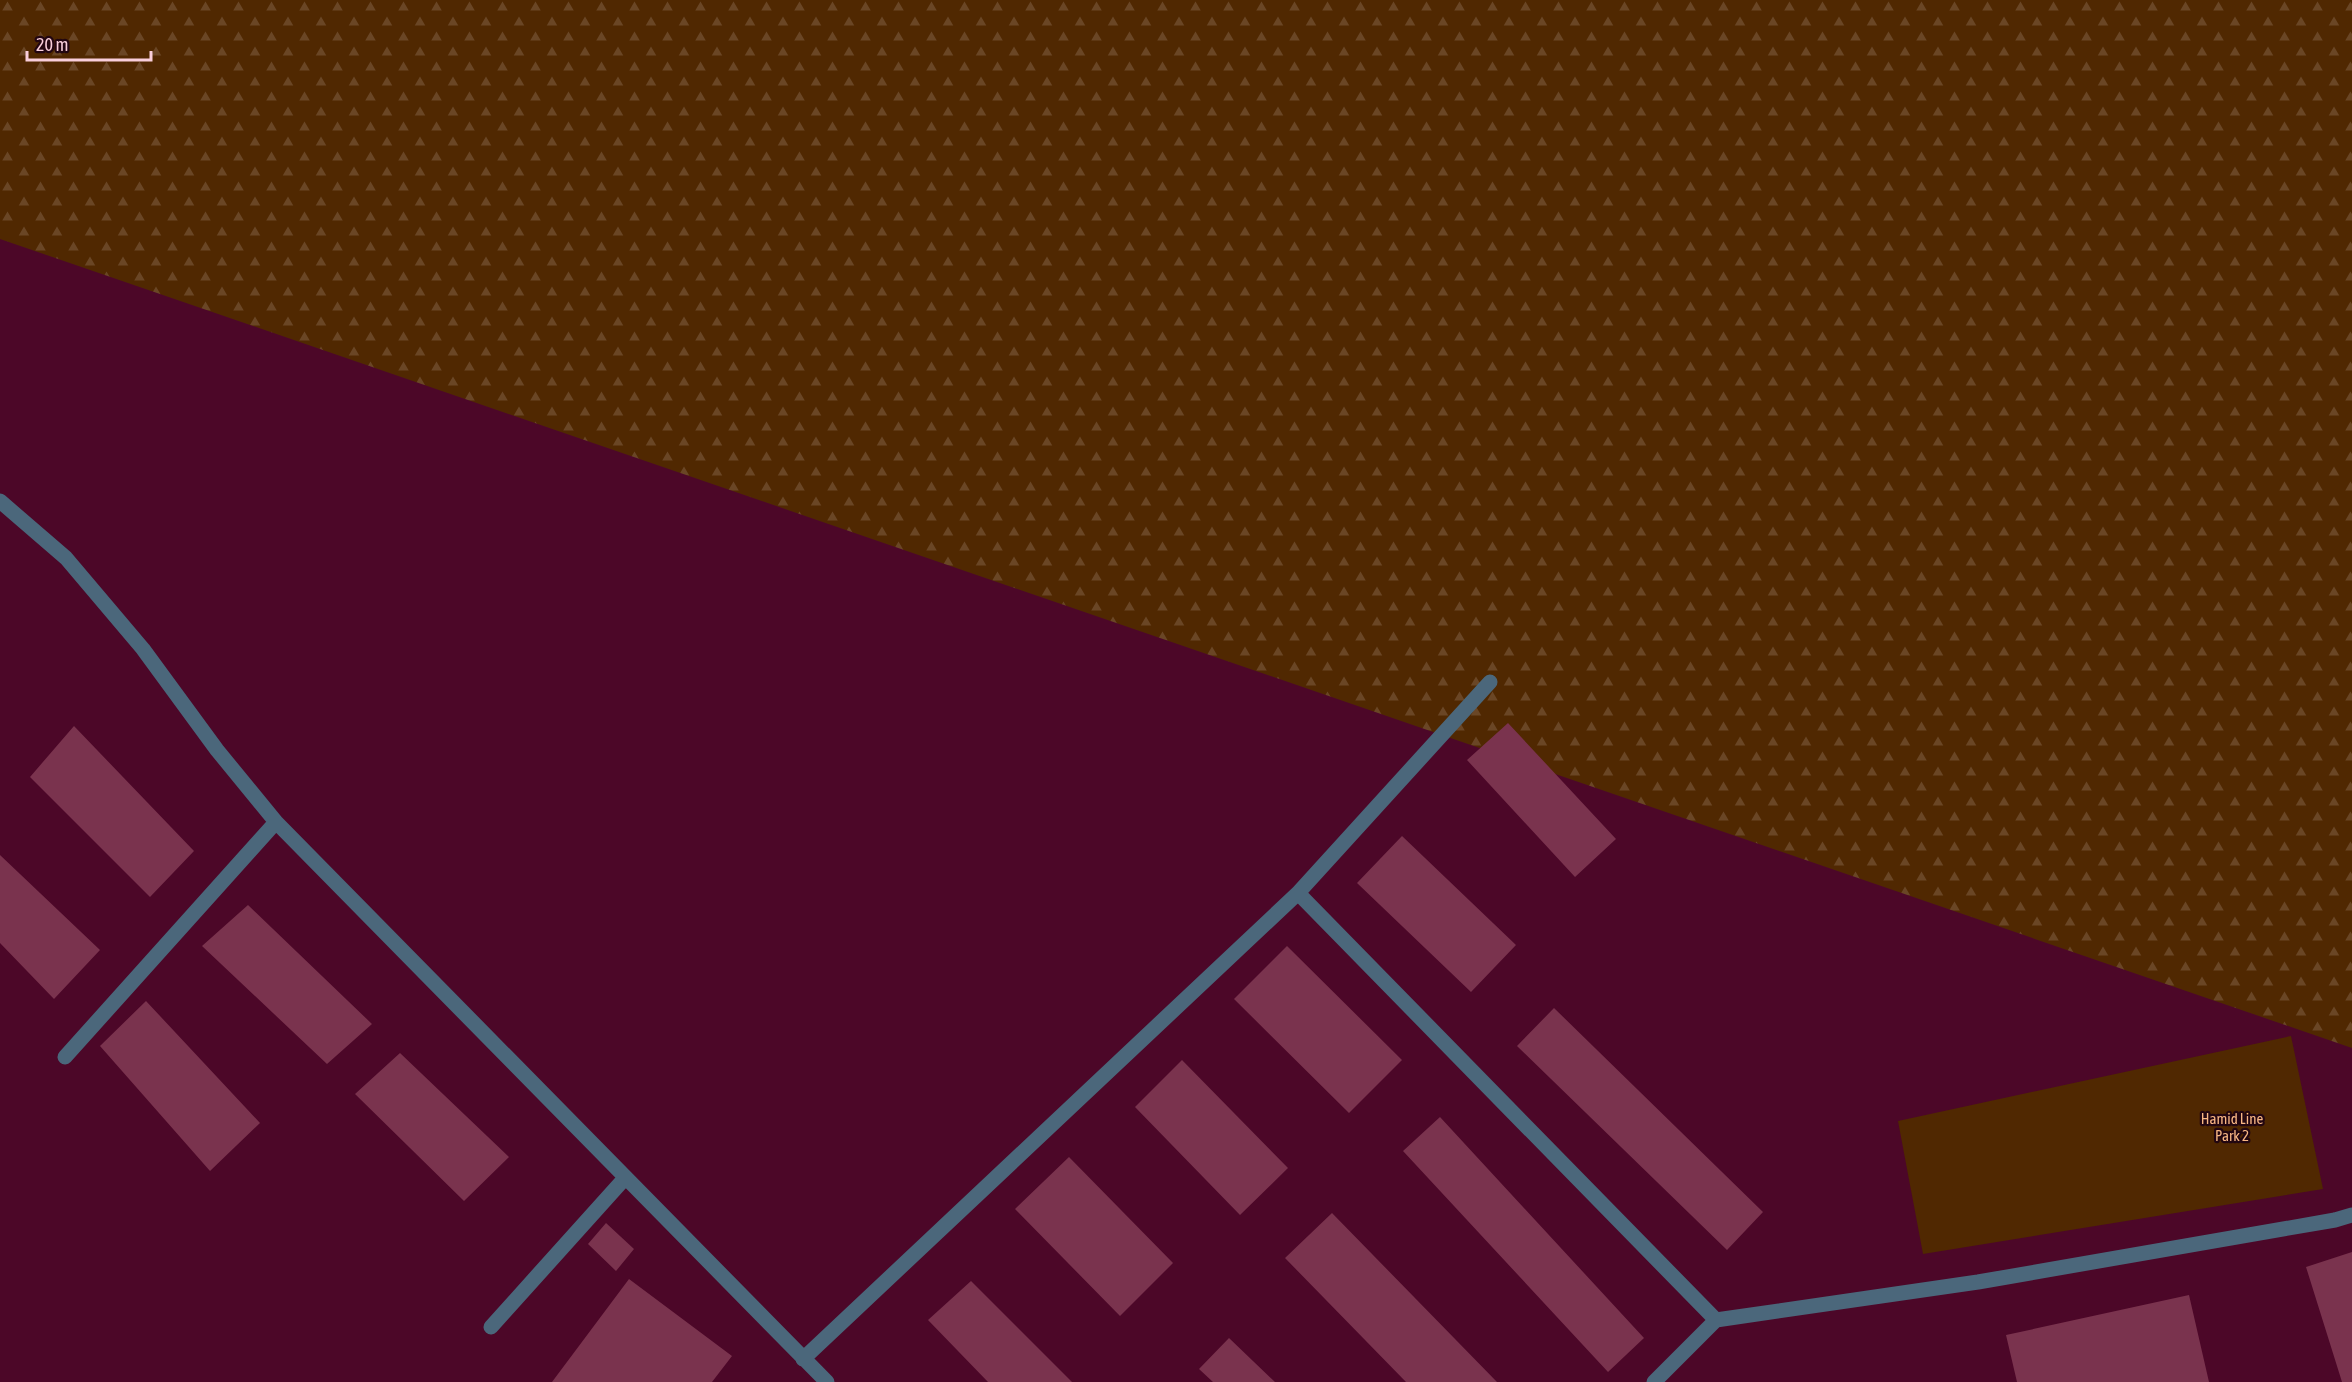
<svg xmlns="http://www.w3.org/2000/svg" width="2352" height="1382" font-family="'Asap Condensed',sans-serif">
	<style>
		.forest { fill: url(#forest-firs) }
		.green { fill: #502801 }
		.building { fill: #7a334e }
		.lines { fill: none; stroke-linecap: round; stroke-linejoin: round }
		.minor { stroke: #4b677b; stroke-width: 15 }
		.labels { text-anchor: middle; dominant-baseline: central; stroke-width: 4.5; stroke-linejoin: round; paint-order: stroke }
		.park-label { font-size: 15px; fill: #f8b684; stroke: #220611 }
	</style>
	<defs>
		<pattern id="forest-firs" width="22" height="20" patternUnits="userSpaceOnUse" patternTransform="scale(1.5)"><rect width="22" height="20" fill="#502801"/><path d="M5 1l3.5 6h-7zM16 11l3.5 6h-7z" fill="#6a4625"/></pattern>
	</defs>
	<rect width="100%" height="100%" fill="#4c0728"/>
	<path class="forest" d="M0,0H2352V1048L0,239Z"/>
	<path class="green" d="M2291,1036L2323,1189L1923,1254L1898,1121Z"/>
	<path class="building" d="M1508,723L1616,839L1575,877L1467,760Z
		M74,726L194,851L150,897L30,777Z
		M1402,836L1516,945L1471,992L1357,883Z
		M0,855L100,950L54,999L0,943Z
		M248,905L372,1024L327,1064L202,946Z
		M1287,946L1402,1060L1349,1113L1234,999Z
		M146,1001L260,1123L210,1171L100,1046Z
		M1554,1008L1763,1212L1727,1250L1517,1046Z
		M400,1053L509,1157L464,1201L355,1094Z
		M1182,1060L1288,1168L1240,1215L1135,1107Z
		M1440,1117L1644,1338L1608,1372L1403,1151Z
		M1069,1157L1173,1263L1120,1316L1015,1209Z
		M1332,1213L1497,1382H1406L1285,1258Z
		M606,1223L634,1249L616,1271L588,1244Z
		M2352,1252V1382H2342L2306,1267Z
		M629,1279L732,1356L712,1382H552Z
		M971,1281L1072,1382H988L928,1320Z
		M2189,1295L2209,1382H2017L2006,1335Z
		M1229,1338L1275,1382H1213L1199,1369Z"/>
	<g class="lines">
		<path class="minor" d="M0,501L66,558L143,649L217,750L276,822L827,1382
			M1298,893L1490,682
			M65,1057L276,822
			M491,1327L625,1178
			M803,1359L1298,893L1716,1320
			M1654,1382L1716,1320L1978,1282L2335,1220L2352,1215"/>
	</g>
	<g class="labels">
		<g class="park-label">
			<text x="2232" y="1118">Hamid Line<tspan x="2232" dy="17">Park 2</tspan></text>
		</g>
	</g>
	<path d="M27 51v9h124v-9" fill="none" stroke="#f9cedb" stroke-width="3"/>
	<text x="36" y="51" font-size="18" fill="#f9cedb" stroke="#220611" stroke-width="4.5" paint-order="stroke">20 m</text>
</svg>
